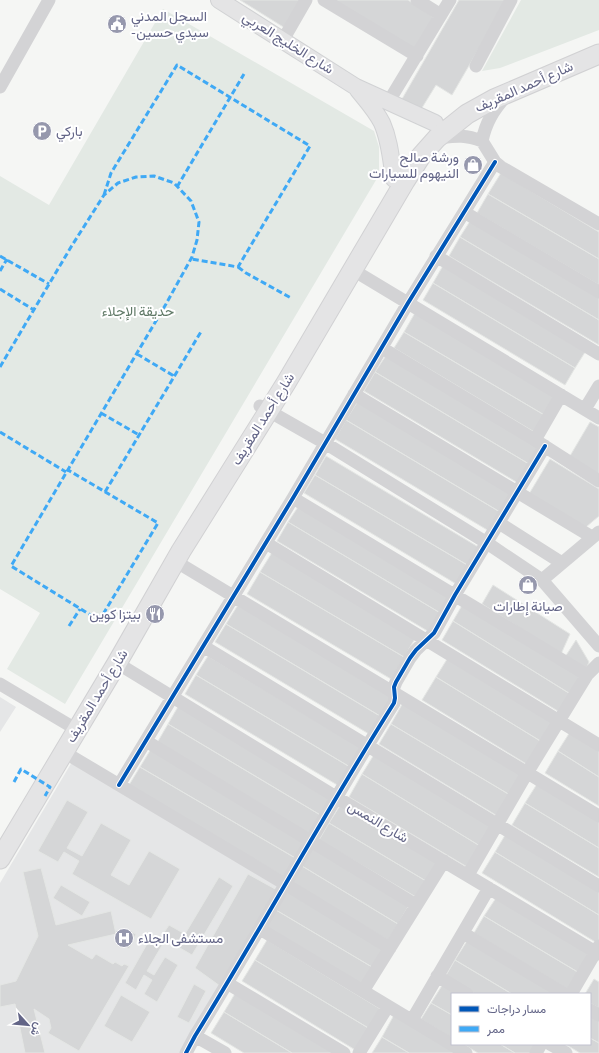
<svg xmlns="http://www.w3.org/2000/svg" width="599" height="1053" font-family="'Sofia Sans Condensed',Vazirmatn,sans-serif">
	<style>
		.built { fill: #e5e6e7 }
		.green { fill: #e3e9e4 }
		.building { fill: #d5d6d7; stroke: #e4e6e4 }
		.lines { fill: none; stroke-linecap: round; stroke-linejoin: round }
		.major-casing { stroke: #d1d2d4; stroke-width: 18 }
		.highway-casing { stroke: #d1d1d3; stroke-width: 21 }
		.minor { stroke: #d3d3d5; stroke-width: 13 }
		.major { stroke: #e4e4e5; stroke-width: 16 }
		.highway { stroke: #e4e4e5; stroke-width: 19 }
		.quiet { stroke: #3fa9f5; stroke-width: 3; stroke-dasharray: 6 3; stroke-linecap: butt }
		.cycleway-casing { stroke: #fff; stroke-width: 6 }
		.cycleway { stroke: #0057b8; stroke-width: 4 }
		.labels { text-anchor: middle; dominant-baseline: central; stroke-width: 4; stroke-linejoin: round; paint-order: stroke }
		.poi-label { font-size: 14px; fill: #636587; stroke: #fff; text-anchor: start }
		.street-label { font-size: 14px; fill: #636587; stroke: #fff }
		.park-label { font-size: 14px; fill: #5f7966; stroke: #fff }
	</style>
	<rect width="100%" height="100%" fill="#f5f6f4"/>
	<path class="built" d="M0,697L16,707L0,732Z
		M72,762L279,886L181,1053H0V883Z"/>
	<path class="green" d="M521,0H599V30L500,68L482,71Z
		M163,9L374,131L379,147V175L65,704L7,669L40,613L0,589V176L49,205Z"/>
	<path class="building" d="M240,0H303L285,28Z
		M334,0H408L436,19L417,50Z
		M459,0H507L452,95L436,85L420,111L402,99Z
		M501,173L599,232V259L488,194Z
		M488,194L599,259V285L477,213Z
		M472,218L599,294V320L460,237Z
		M460,237L599,320V345L449,256Z
		M444,264L587,349L575,368L433,283Z
		M433,283L575,368L565,385L423,300Z
		M415,313L557,397L546,416L404,332Z
		M404,332L546,416L536,433L394,348Z
		M387,354L540,445L529,464L375,372Z
		M375,372L529,464L518,483L364,391Z
		M358,401L511,493L500,512L346,420Z
		M346,420L500,512L489,531L335,439Z
		M590,422L599,427V475L570,456Z
		M326,456L480,548L469,566L315,475Z
		M550,459L599,489V516L586,527L529,494Z
		M315,475L469,566L458,585L304,493Z
		M300,504L453,596L442,614L288,522Z
		M288,522L442,614L431,633L277,541Z
		M273,551L416,637L404,657L260,572Z
		M260,572L404,657L391,679L247,594Z
		M493,585L570,634L561,654L482,604Z
		M464,602L584,676L572,695L453,621Z
		M238,605L391,697L380,716L226,624Z
		M453,621L572,695L561,713L442,640Z
		M226,624L380,716L369,734L215,642Z
		M576,640L589,662L586,669L565,657Z
		M208,656L361,748L350,767L196,675Z
		M449,656L555,721L542,742L436,677Z
		M196,675L350,767L339,786L185,694Z
		M436,677L542,742L528,765L422,700Z
		M404,701L523,773L510,795L391,724Z
		M179,705L333,797L322,816L168,724Z
		M168,724L322,816L311,835L157,743Z
		M391,724L510,795L499,817L379,744Z
		M570,732L599,750V777L558,751Z
		M151,749L307,841L297,859L140,767Z
		M558,751L599,777V806L545,773Z
		M375,753L494,825L480,846L362,774Z
		M140,767L297,859L286,878L129,785Z
		M362,774L480,846L469,868L349,797Z
		M537,784L599,821V848L525,803Z
		M67,800L88,812L67,848L82,856L101,823L131,840L111,875L129,885L149,851L180,869L151,919L72,874L79,861L64,852L58,862L38,851Z
		M525,803L599,848V877L512,825Z
		M341,804L437,862L426,881L329,823Z
		M329,823L426,881L416,897L319,840Z
		M507,832L599,888V915L495,852Z
		M313,847L409,905L398,924L302,866Z
		M495,852L599,915V940L597,943L482,873Z
		M302,866L398,924L388,940L292,883Z
		M41,868L56,925L111,911L116,934L68,945L92,959L96,954L113,964L115,962L122,966L124,964L129,966L79,1051L48,1033L51,1028L49,1019L34,1009L45,1053H25L15,1004L0,1007V985L16,981L38,936L23,872Z
		M248,874L277,890L220,986L195,968Z
		M219,877L233,886L192,955L161,937L169,925L185,934Z
		M61,885L90,902L82,916L53,898Z
		M287,891L383,949L372,967L276,910Z
		M496,898L592,955L581,974L484,916Z
		M276,910L372,967L362,984L266,927Z
		M484,916L581,974L571,991L474,933Z
		M124,929L136,934L129,949L115,940Z
		M152,935L164,942L147,971L154,975L165,957L178,965L157,1002L144,994L152,980L144,975L136,990L125,983Z
		M267,940L382,1010L370,1029L255,960Z
		M467,941L555,994H512L455,960Z
		M255,960L370,1029L357,1051L242,981Z
		M455,960L512,994H475L445,977Z
		M594,979L599,982V1008L590,1003V994H585Z
		M194,984L206,991L189,1023L177,1017Z
		M443,984L459,994H452V1015L431,1003Z
		M236,992L336,1053H292L224,1012Z
		M121,995L150,1012L132,1042L104,1026Z
		M431,1003L452,1015V1038L421,1019Z
		M224,1012L292,1053H244L211,1033Z
		M590,1013L599,1019V1043L590,1038Z
		M394,1015L457,1053H409L382,1037Z
		M382,1037L409,1053H372Z
		M590,1038L599,1043V1053H580L565,1044H590Z
		M463,1044H500L515,1053H478Z
		M500,1044H537L532,1053H515Z"/>
	<g class="lines">
		<g class="major-casing">
			<path id="major" d="M219,0L356,87L435,123
				M358,90C367,101 376,111 382,123C390,141 391,160 394,179"/>
		</g>
		<g class="highway-casing">
			<path id="highway" d="M0,859L117,663L181,551L286,383L405,181L421,156L437,138L467,114L494,99L599,54"/>
		</g>
		<path class="minor" d="M324,0L417,56
			M417,0L441,15
			M283,40L306,0
			M476,66L511,0
			M0,87L49,0
			M392,96L450,0
			M506,96C493,111 486,122 482,141L495,162L501,167L599,224
			M437,138C455,136 464,134 482,141
			M464,212L599,292
			M436,256L599,354
			M353,270L599,418
			M382,348L535,440L599,481
			M354,394L592,537
			M260,406L325,443L487,543L542,580L599,646
			M585,409L599,386
			M535,440L561,395
			M293,498L587,675
			M499,523L562,563
			M266,543L599,745
			M175,561L599,816
			M542,580L599,532
			M203,646L599,886
			M117,663L336,797L599,954
			M0,684L69,725
			M146,741L416,905
			M64,752L285,884L390,948
			M119,785L293,498L408,303L495,162
			M468,875L527,773L587,675L599,663
			M260,929L466,1053
			M463,933L565,994
			M437,976L467,994
			M227,983L344,1053
			M363,991L444,861
			M571,994L599,946
			M590,1010L599,1015
			M412,1020L489,888
			M195,1036L225,1053
			M550,1044L566,1053
			M186,1053L195,1036C263,926 325,812 394,703L395,698L394,687L396,682L410,658L416,650L434,633L455,595L545,446
			M359,1053L388,1006
			M536,1053L541,1044"/>
		<use href="#major" class="major"/>
		<use href="#highway" class="highway"/>
		<path class="quiet" d="M177,187L244,74
			M104,195L111,173L177,65L310,146L238,267L191,259
			M0,256L49,284
			M238,267L246,273L291,298
			M0,271L7,259
			M0,289L34,310
			M137,354L174,376
			M0,367L71,247L104,195L118,183L136,177L154,176L174,183L191,201L199,222L197,240L192,257L166,304L11,566L97,619L102,616L158,523L68,470
			M101,413L139,435
			M0,432L66,472
			M105,492L202,330
			M69,626L80,609
			M14,782L21,769L50,787L45,796"/>
		<g class="cycleway-casing">
			<path id="cycleway" d="M119,785L293,498L408,303L495,162
				M186,1053L195,1036C263,926 325,812 394,703L395,698L394,687L396,682L410,658L416,650L434,633L455,595L545,446"/>
		</g>
		<use href="#cycleway" class="cycleway"/>
	</g>
	<defs>
		<g id="civic-disc" transform="scale(1)"><circle r="9.5" fill="#9698ad" stroke="#fff"/><path d="M-.6-6.5H3V-4.5H.6V-3L4-1V1h2V6H-6V1h2V-1L-.6-3ZM-1.2 2.5V6h2.4V2.5Z" fill="#fff"/></g>
		<g id="parking-disc" transform="scale(1)"><circle r="9.5" fill="#9698ad" stroke="#fff"/><path d="M-3.5-5.5H1a3.5 3.5 0 0 1 0 7H-1V5.5H-3.5ZM-1-3.4V-.6H.8a1.4 1.4 0 0 0 0-2.8Z" fill="#fff"/></g>
		<g id="shop-disc" transform="scale(1)"><circle r="9.5" fill="#9698ad" stroke="#fff"/><path d="M-5-2.5h2.3a2.7 3.5 0 0 1 5.4 0H5L5.5 6h-11ZM-1.5-2.5h3a1.5 2.3 0 0 0-3 0Z" fill="#fff"/></g>
		<g id="restaurant-disc" transform="scale(1)"><circle r="9.5" fill="#9698ad" stroke="#fff"/><path d="M-5-6h1v4h1v-4h1v4h1v-4h1v5L-1.5 .5V6h-2V.5L-5-1ZM5-6V6H3V1.5H1.5Q1.5-4 5-6Z" fill="#fff"/></g>
		<g id="hospital-disc" transform="scale(1)"><circle r="9.5" fill="#9698ad" stroke="#fff"/><path d="M-5-5h3v3.5h4V-5h3V5h-3V1.5h-4V5h-3Z" fill="#fff"/></g>
	</defs>
	<g fill-rule="evenodd">
		<use href="#civic-disc" x="117" y="24"/>
		<use href="#parking-disc" x="42" y="131"/>
		<use href="#shop-disc" x="473" y="165"/>
		<use href="#shop-disc" x="528" y="585"/>
		<use href="#restaurant-disc" x="155" y="614"/>
		<use href="#hospital-disc" x="124" y="938"/>
	</g>
	<g class="labels">
		<g class="poi-label">
			<text x="131" y="16">السجل المدني<tspan x="131" dy="16">-سيدي حسين</tspan></text>
			<text x="56" y="131">باركي</text>
			<text x="459" y="157" text-anchor="end">ورشة صالح<tspan x="459" dy="16">النيهوم للسيارات</tspan></text>
			<text x="528" y="606" text-anchor="middle">صيانة إطارات</text>
			<text x="141" y="614" text-anchor="end">بيتزا كوين</text>
			<text x="138" y="938">مستشفى الجلاء</text>
		</g>
		<g class="street-label">
			<text transform="translate(288 43) rotate(32)">شارع الخليج العربي</text>
			<text transform="translate(524 87) rotate(-24)">شارع أحمد المقريف</text>
			<text transform="translate(263 419) rotate(-58)">شارع أحمد المقريف</text>
			<text transform="translate(97 696) rotate(-59)">شارع أحمد المقريف</text>
			<text transform="translate(378 822) rotate(31)">شارع النمس</text>
		</g>
		<g class="park-label">
			<text x="138" y="311">حديقة الإجلاء</text>
		</g>
	</g>
	<rect x="451" y="993" width="140" height="52" fill="#ffffff" stroke="#c1c1cf"/>
	<rect x="459" y="1006" width="20" height="6" fill="#0057b8" stroke="#c1c1cf"/>
	<text x="487" y="1013" font-size="12" fill="#636587">مسار دراجات</text>
	<rect x="459" y="1026" width="20" height="6" fill="#3fa9f5" stroke="#c1c1cf"/>
	<text x="487" y="1033" font-size="12" fill="#636587">ممر</text>
	<g transform="translate(28 1025) rotate(117)" stroke="#ffffff" stroke-width="3" paint-order="stroke">
	<path d="M0-3L7 15L0 10L-7 15Z" fill="#636587"/>
	<text y="-6" font-size="11" font-weight="bold" text-anchor="middle" fill="#636587">ش</text>
	</g>
</svg>
